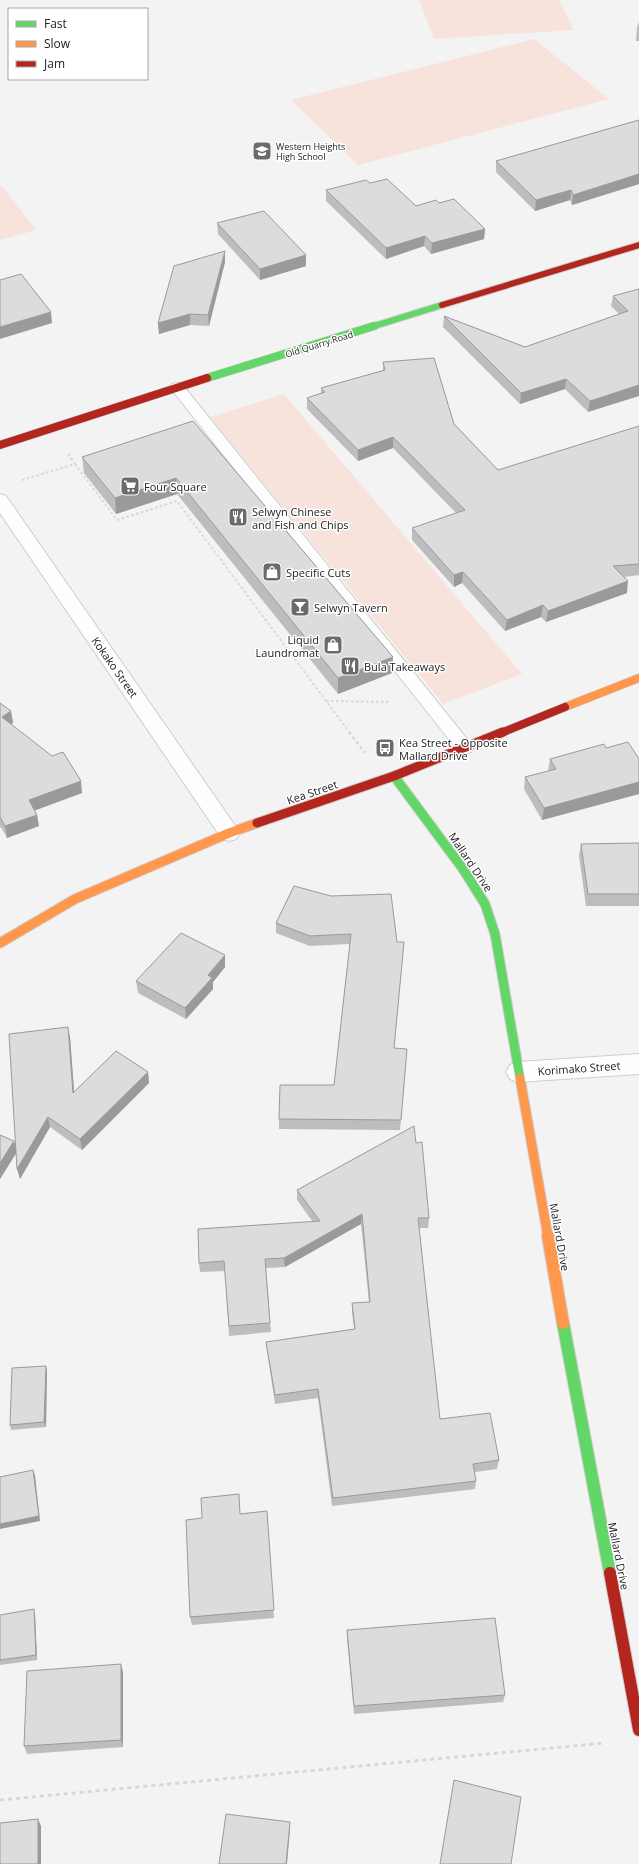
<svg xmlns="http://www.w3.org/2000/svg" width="639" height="1864" font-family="'Open Sans',sans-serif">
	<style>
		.green { fill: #f8e2dc }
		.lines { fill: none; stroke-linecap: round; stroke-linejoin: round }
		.lane-casing { stroke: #cfcecf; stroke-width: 2 }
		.street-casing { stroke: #cfcecf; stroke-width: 2 }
		.fast-far3-casing { stroke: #cfcecf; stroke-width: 8 }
		.fast-far2-casing { stroke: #cfcecf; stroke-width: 9 }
		.fast-far1-casing { stroke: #cfcecf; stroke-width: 11 }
		.fast-casing { stroke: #cfcecf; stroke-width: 14 }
		.slow-far2-casing { stroke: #cfcecf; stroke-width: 9 }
		.slow-far1-casing { stroke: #cfcecf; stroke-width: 11 }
		.slow-casing { stroke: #cfcecf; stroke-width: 14 }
		.jam-far3-casing { stroke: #cfcecf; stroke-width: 8 }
		.jam-far2-casing { stroke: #cfcecf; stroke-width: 9 }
		.jam-far1-casing { stroke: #cfcecf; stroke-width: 11 }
		.jam-casing { stroke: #cfcecf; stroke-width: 14 }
		.path-far2 { stroke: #d8d7d8; stroke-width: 2; stroke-dasharray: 2.5 2.5; stroke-linecap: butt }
		.path-far1 { stroke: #d8d7d8; stroke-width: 2.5; stroke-dasharray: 3 3; stroke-linecap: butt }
		.path { stroke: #d8d7d8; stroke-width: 3; stroke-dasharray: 4 4; stroke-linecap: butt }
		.lane { fill: #fdfdfd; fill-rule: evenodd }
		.street { fill: #fdfdfd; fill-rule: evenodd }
		.fast-far3 { stroke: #63d668; stroke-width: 6 }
		.fast-far2 { stroke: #63d668; stroke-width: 8 }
		.fast-far1 { stroke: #63d668; stroke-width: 9 }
		.fast { stroke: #63d668; stroke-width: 12 }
		.slow-far2 { stroke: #ff974d; stroke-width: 8 }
		.slow-far1 { stroke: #ff974d; stroke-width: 9 }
		.slow { stroke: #ff974d; stroke-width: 12 }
		.jam-far3 { stroke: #b3261e; stroke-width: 6 }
		.jam-far2 { stroke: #b3261e; stroke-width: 8 }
		.jam-far1 { stroke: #b3261e; stroke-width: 9 }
		.jam { stroke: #b3261e; stroke-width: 12 }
		.wall { fill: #bdbcbe }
		.shaded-wall { fill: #9a999b }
		.building { fill: #dcdbdd; stroke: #9a999b }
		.labels { text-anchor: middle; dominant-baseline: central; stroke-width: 3; stroke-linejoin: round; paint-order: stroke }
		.far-poi-label { font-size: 9px; fill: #222122; stroke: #fff; text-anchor: start }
		.far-street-label { font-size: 9px; fill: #222122; stroke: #fff }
		.poi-label { font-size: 11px; fill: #222122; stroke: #fff; text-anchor: start }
		.street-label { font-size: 11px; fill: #222122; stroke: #fff }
	</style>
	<rect width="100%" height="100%" fill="#f4f3f4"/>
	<path class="green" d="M419,0H559L574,30L434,39Z
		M534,39L609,99L358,165L291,100Z
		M2,186L36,230L0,240V187Z
		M284,394L522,674L443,704L210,417Z"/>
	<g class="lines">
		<g class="lane-casing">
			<path id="lane" d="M177,383L182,384L471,744L473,748L471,752L465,754L459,752L172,390L170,387L172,384Z"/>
		</g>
		<g class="street-casing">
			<path id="street" d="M0,494L6,496L236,827L240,833L236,839L229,841L222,839L0,513Z
				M639,1054V1074L518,1082L510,1079L506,1072L510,1065L518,1062Z"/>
		</g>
		<g class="fast-far3-casing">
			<path id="fast-far3" d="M371,327L442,305"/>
		</g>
		<g class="fast-far2-casing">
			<path id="fast-far2" d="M207,378L374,326"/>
		</g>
		<g class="fast-far1-casing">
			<path id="fast-far1" d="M394,776L463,869L485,904L495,934L520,1078"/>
		</g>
		<g class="fast-casing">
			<path id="fast" d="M563,1323L610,1573"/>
		</g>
		<g class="slow-far2-casing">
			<path id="slow-far2" d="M565,707L639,678"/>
		</g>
		<g class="slow-far1-casing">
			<path id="slow-far1" d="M0,943L75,899L229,833L257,823
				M520,1078L548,1237"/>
		</g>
		<g class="slow-casing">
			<path id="slow" d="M548,1236L563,1323"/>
		</g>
		<g class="jam-far3-casing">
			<path id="jam-far3" d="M442,305L639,245"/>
		</g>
		<g class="jam-far2-casing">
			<path id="jam-far2" d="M0,445L207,378
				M501,733L565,707"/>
		</g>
		<g class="jam-far1-casing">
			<path id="jam-far1" d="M257,823L394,776L503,732"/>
		</g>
		<g class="jam-casing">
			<path id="jam" d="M610,1573L639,1730"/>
		</g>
		<path class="path-far2" d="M75,464L117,520L177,501L350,733
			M22,480L75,464L67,452
			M326,701L389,702"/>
		<path class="path-far1" d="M349,732L365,753"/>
		<path class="path" d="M0,1800L605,1743"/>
		<use href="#lane" class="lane"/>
		<use href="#street" class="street"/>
		<use href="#fast-far3" class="fast-far3"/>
		<use href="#fast-far2" class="fast-far2"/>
		<use href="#fast-far1" class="fast-far1"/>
		<use href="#fast" class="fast"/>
		<use href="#slow-far2" class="slow-far2"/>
		<use href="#slow-far1" class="slow-far1"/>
		<use href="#slow" class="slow"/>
		<use href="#jam-far3" class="jam-far3"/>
		<use href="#jam-far2" class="jam-far2"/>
		<use href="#jam-far1" class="jam-far1"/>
		<use href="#jam" class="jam"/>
	</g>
	<path class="wall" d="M639,22V41H636L637,27Z
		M639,120V184L572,205L570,200L535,211L496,172V161Z
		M370,183L416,206L439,203L485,229L484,239L431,254L424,246L386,259L326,201V190Z
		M217,223L306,255V266L260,280L218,234Z
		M225,262L209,326L190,325L159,334L158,323Z
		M639,289L588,412L565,389L520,404L443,327L444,316L525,347L619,314L611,306L613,296Z
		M383,362L454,424L498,470L639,426V575L624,577L627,593L546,622L541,617L505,631L462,583L454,587L412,540V528L456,513L393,448L358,461L307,409V398L321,393V388L383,371Z
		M193,421L393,657L392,673L338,694L177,494L116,514L84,473L82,457Z
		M0,703L11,711L13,723L11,724L82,793L34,810L37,815L39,826L7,838L1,827L0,828Z
		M606,748L639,759V794L542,820L524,789L525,777L548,771L550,759Z
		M639,843V906H586L579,856L581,844Z
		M294,886L397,942H404L394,1048L407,1049L400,1130L279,1129V1119L334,1085L350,944L310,946L276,933V923Z
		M225,967L213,982V989L186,1019L138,993L136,981Z
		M70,1037L74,1092L148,1072L149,1083L82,1150L50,1127L20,1179L16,1152L0,1179V1135L14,1141L16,1149Z
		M416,1143L429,1218L428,1228H419L440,1419L499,1460L497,1469L475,1472L476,1481L475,1489L332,1506L318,1398L275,1404L267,1351L266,1342L354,1329L352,1312V1303L369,1302L361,1224L285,1267L266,1268L271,1332L229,1336L225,1271L200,1272L199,1263L313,1222L297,1200V1190Z
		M47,1371L46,1427L11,1430L10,1425Z
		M267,1511L274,1618L192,1625L190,1617L240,1514Z
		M35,1614L37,1660L0,1665V1615Z
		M347,1630L505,1695L503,1702L354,1714L347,1638Z
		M123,1672V1747L27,1754L24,1746Z"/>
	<path class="shaded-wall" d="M639,174V184L572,205L573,195Z
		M571,190L570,200L535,211L536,200Z
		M485,229L484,239L431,254L432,243Z
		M425,236L424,246L386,259V248Z
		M225,251V262L209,326L208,315Z
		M306,255V266L260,280V269Z
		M51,312L52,323L0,339V327Z
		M190,314V325L159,334L158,323Z
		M566,379L565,389L520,404L521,393Z
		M639,385V396L588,412L590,401Z
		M393,437V448L358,461V450Z
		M176,478L177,494L116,514L115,498Z
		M463,572L462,583L454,587V575Z
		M628,581L627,593L546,622L548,611Z
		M543,605L541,617L505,631L507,620Z
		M393,657L392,673L338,694V678Z
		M11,711L13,723L4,728L2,717Z
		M81,781L82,793L31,812L29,800Z
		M639,782V794L542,820L544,808Z
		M37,815L39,826L7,838L5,826Z
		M225,955V967L213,982V989L186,1019L185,1008L208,975Z
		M68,1027L70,1037L75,1104L73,1093Z
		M148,1072L149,1083L82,1150L80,1139Z
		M48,1117L50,1127L20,1179L17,1169Z
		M14,1141L17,1152L0,1179V1163Z
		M362,1214L361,1224L285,1267L284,1258Z
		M46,1366L47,1371L46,1427L44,1422Z
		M33,1470L35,1475L40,1521L0,1529V1524Z
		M34,1609L35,1614L37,1660L36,1655Z
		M121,1664L123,1672V1747L121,1740Z
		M38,1819L41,1826V1864H38Z
		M290,1822V1829L287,1864H286Z"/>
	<path class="building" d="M639,120V174L573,195L571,190L536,200L496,161Z
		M387,179L416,206L436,200L439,203L454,199L485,229L432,243L425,236L386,248L326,190L366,180L370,183Z
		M264,211L306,255L260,269L217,223Z
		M225,251L208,315L190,314L158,323L174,266Z
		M21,274L51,312L0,327V280Z
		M639,289V385L590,401L566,379L521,393L444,316L525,347L628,311L613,296Z
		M434,358L454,424L498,470L639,426V564L613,566L628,581L548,611L543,605L507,620L463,572L454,575L412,528L465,510L393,437L358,450L307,398L325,392L321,388L385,370L383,362Z
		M193,421L393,657L338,678L176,478L115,498L82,457Z
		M0,703L11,711L2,717L52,756L63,752L81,781L29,800L37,815L5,826L0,817Z
		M628,742L639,759V782L544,808L525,777L556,769L550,759L604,744L606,748Z
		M639,843V894H588L581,844Z
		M294,886L331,896L391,894L397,942H404L394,1048L407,1049L401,1120L279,1119L280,1085H334L351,934L310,936L276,923Z
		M181,933L225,955L208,975L212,978L185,1008L136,981Z
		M68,1027L73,1093L116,1051L148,1072L80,1139L48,1117L17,1169L9,1034Z
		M414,1126L416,1143L422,1142L429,1218H418L440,1419L490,1413L499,1460L473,1464L476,1481L333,1498L318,1389L275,1395L266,1342L355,1329L352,1303L370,1302L362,1214L284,1258L265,1259L270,1323L229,1326L224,1261L199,1263L198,1229L320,1221L297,1190Z
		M0,1135L14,1141L0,1163Z
		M46,1366L44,1422L10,1425L12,1368Z
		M33,1470L39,1516L0,1524V1477Z
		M239,1494L240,1514L267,1511L274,1610L190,1617L186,1520L202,1518L201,1498Z
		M34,1609L36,1655L0,1660V1615Z
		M495,1618L505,1695L354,1706L347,1630Z
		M121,1664V1740L24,1746L27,1671Z
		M454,1780L521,1797L511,1864H440Z
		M226,1814L290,1822L286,1864H219Z
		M38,1819V1864H0V1823Z"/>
	<defs>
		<g id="school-square" transform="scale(1)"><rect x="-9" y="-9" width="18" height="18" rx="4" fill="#6c6a6c" stroke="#fff"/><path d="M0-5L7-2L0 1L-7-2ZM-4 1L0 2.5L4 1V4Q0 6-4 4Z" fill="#fff"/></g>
		<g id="supermarket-square" transform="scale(1)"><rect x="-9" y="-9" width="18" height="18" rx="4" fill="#6c6a6c" stroke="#fff"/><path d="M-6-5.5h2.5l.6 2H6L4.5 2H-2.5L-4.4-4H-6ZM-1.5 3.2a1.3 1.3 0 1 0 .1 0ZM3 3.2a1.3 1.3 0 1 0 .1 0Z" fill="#fff"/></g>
		<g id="restaurant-square" transform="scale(1)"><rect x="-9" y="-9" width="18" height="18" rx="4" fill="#6c6a6c" stroke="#fff"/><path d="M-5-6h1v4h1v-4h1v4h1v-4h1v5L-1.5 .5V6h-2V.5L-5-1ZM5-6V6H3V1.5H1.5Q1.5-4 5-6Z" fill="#fff"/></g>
		<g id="shop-square" transform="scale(1)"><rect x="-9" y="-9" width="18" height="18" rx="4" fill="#6c6a6c" stroke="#fff"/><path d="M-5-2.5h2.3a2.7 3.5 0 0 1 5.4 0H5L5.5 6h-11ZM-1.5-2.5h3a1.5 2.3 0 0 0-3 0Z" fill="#fff"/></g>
		<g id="bar-square" transform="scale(1)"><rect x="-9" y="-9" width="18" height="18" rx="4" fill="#6c6a6c" stroke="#fff"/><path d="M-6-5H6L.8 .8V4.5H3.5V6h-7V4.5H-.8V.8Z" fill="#fff"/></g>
		<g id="bus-square" transform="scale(1)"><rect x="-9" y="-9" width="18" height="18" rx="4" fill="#6c6a6c" stroke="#fff"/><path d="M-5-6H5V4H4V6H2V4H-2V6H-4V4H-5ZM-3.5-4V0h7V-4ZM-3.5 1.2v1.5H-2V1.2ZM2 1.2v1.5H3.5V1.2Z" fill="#fff"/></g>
	</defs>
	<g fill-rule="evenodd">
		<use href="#school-square" x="262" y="151"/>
		<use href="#supermarket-square" x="130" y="486"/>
		<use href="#restaurant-square" x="238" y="517"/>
		<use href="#shop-square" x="272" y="572"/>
		<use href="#bar-square" x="300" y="607"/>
		<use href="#shop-square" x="333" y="645"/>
		<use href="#restaurant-square" x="350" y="666"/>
		<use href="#bus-square" x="385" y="748"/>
	</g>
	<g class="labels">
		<g class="far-poi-label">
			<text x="276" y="146">Western Heights<tspan x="276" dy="10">High School</tspan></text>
		</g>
		<g class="far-street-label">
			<text transform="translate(319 344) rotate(-17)">Old Quarry Road</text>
		</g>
		<g class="poi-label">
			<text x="144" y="486">Four Square</text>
			<text x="252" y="511">Selwyn Chinese<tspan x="252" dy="13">and Fish and Chips</tspan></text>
			<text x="286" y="572">Specific Cuts</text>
			<text x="314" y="607">Selwyn Tavern</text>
			<text x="319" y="639" text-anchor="end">Liquid<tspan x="319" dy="13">Laundromat</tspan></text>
			<text x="364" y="666">Bula Takeaways</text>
			<text x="399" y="742">Kea Street - Opposite<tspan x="399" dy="13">Mallard Drive</tspan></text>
		</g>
		<g class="street-label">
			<text transform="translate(115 667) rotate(55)">Kokako Street</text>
			<text transform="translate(312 792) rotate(-19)">Kea Street</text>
			<text transform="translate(471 862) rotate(56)">Mallard Drive</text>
			<text transform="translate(579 1068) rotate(-4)">Korimako Street</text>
			<text transform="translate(560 1237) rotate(80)">Mallard Drive</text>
			<text transform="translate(619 1556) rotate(79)">Mallard Drive</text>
		</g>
	</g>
	<rect x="8" y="8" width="140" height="72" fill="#ffffff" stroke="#a7a6a7"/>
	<rect x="16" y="21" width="20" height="6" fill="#63d668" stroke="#a7a6a7"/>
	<text x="44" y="28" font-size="12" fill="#222122">Fast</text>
	<rect x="16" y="41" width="20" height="6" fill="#ff974d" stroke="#a7a6a7"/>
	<text x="44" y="48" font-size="12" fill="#222122">Slow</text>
	<rect x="16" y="61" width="20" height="6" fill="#b3261e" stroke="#a7a6a7"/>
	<text x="44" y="68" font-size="12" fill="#222122">Jam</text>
</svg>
